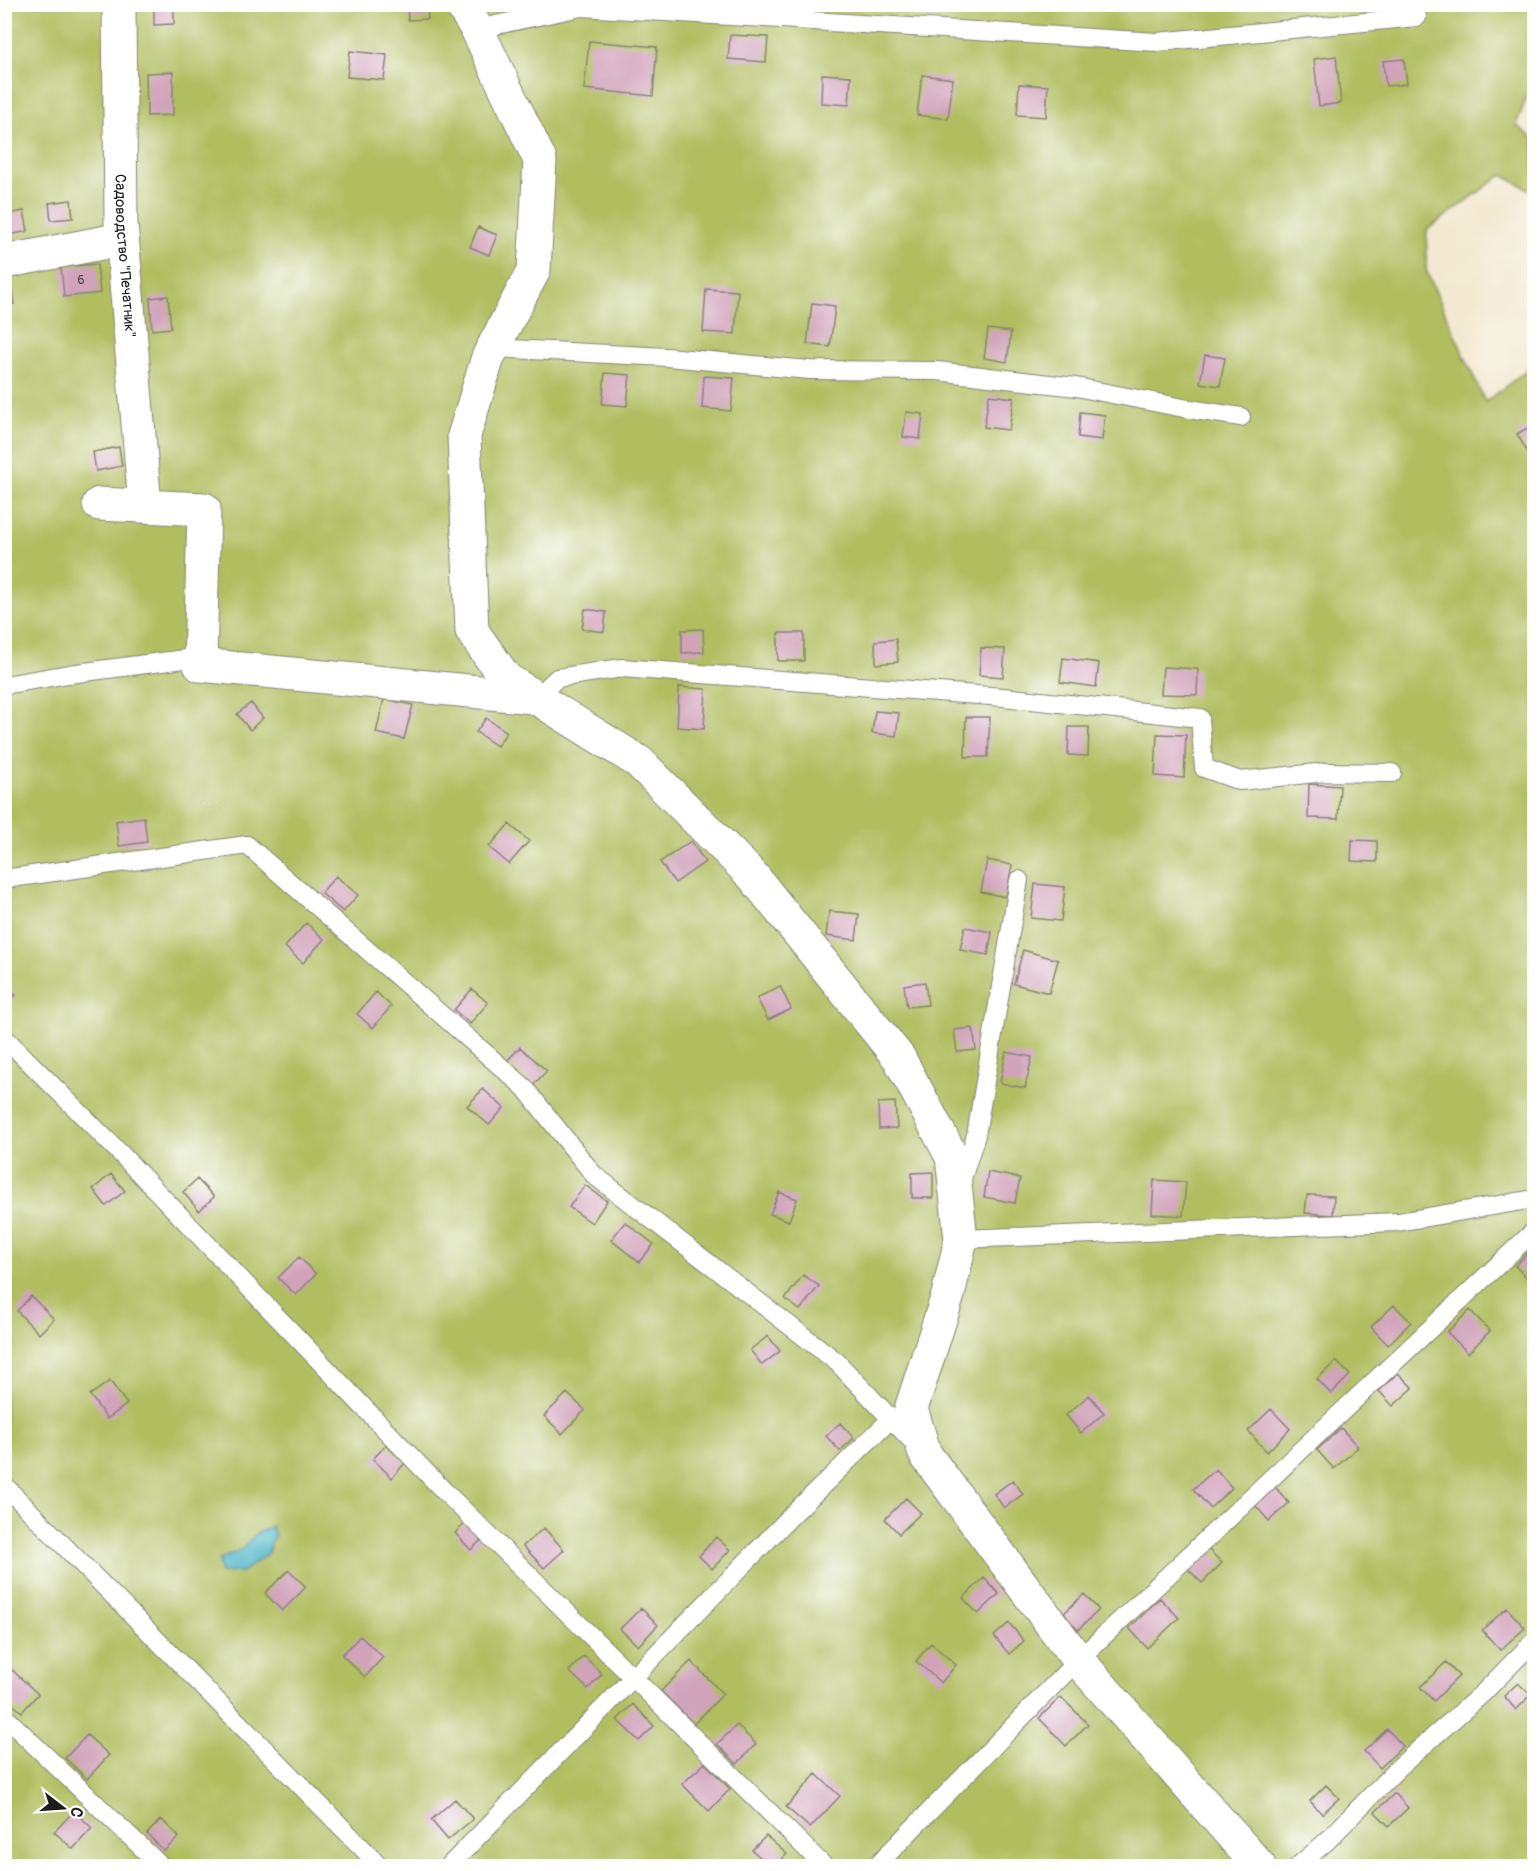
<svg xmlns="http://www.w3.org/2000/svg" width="1539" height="1871" font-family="Pangolin,sans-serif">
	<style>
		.green { fill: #b1be60; stroke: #666d3e; stroke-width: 1.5 }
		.water { fill: #46b2c4; stroke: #316770; stroke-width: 1.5 }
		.building { fill: #d0a3ba }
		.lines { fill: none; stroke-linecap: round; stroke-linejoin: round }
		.lane-casing { stroke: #888277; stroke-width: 20 }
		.street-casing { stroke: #888277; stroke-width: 35 }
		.lane { stroke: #fff; stroke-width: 18 }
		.street { stroke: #fff; stroke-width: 33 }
		.labels { text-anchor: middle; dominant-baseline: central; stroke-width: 4.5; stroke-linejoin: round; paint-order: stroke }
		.number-label { font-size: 12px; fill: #493e44 }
		.street-label { font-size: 15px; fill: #1c1c1c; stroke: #fff }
	</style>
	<rect width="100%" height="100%" fill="#fff"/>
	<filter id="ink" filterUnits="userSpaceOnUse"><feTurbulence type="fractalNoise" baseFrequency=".0167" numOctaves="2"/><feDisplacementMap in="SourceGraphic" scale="12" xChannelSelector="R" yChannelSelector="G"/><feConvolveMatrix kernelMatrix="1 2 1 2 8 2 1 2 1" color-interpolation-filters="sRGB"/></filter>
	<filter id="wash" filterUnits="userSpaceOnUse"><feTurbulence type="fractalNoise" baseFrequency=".008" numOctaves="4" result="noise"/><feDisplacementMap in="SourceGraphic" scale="24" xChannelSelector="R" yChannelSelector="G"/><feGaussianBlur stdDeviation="1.35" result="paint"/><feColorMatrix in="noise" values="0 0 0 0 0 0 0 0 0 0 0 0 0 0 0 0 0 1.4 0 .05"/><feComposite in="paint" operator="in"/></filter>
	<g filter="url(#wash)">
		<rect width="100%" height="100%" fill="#f3e9d2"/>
		<path class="green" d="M5,5H1534V78L1516,125L1534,139V192L1502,175L1427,230L1426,270L1485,402L1530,368L1534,374V1866H5Z"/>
		<path class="water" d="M272,1526L275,1536L267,1554L242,1572L220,1573L219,1560L242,1549L255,1534Z"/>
		<g id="blocks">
			<path class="building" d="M154,4H174V24L154,25Z
				M407,4H427L428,19L408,20Z
				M730,35L768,37L766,62L728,59Z
				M589,41L657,47L653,96L584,89Z
				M350,51L387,55L384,80L347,77Z
				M1336,56L1341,103L1319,106L1314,59Z
				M1404,59L1407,84L1386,86L1383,61Z
				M173,72V115L147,116L146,73Z
				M822,74L851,76L849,105L821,103Z
				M922,75L953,79L948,119L917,115Z
				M1019,84L1048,86L1046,117L1017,115Z
				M71,200L73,218L51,220L49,203Z
				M24,211L28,231L4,236V215Z
				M478,227L497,235L489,255L470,247Z
				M97,264L100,293L64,297L61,267Z
				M11,282L14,304L4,305V283Z
				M706,289L738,291L735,334L703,332Z
				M168,296L171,328L152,330L150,298Z
				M812,303L835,306L830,347L807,344Z
				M988,329L1011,332L1007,362L984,358Z
				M1205,355L1225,358L1220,386L1200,383Z
				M605,373L630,375L627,406L602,404Z
				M704,376L734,378L731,411L702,408Z
				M989,395L1014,398L1009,430L984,427Z
				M906,412L923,414L920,439L903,437Z
				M1080,412L1105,415L1102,440L1078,437Z
				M1534,424V463L1517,434Z
				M119,447L122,466L96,471L93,452Z
				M585,609L606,612L604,632L582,629Z
				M703,629L704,652L682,653V630Z
				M778,633H804V661H778Z
				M896,639L898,662L876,664L875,641Z
				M981,648L1005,649L1003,677L979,675Z
				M1063,658L1099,663L1096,687L1060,682Z
				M1163,667L1198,669L1197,695L1161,694Z
				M679,687L706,689L704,729L677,727Z
				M384,699L413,705L404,739L376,733Z
				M251,703L263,718L250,730L237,714Z
				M875,711L899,713L896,736L872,733Z
				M966,717H990L988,757H965Z
				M486,718L507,732L497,746L476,732Z
				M1069,727H1089L1088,756L1068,755Z
				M1157,734L1186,735L1184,778L1155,776Z
				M1309,784L1340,786L1338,819L1308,818Z
				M144,817L147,842L119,846L116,821Z
				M509,824L529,841L509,864L489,847Z
				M1352,840L1377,841V862L1351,861Z
				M691,841L705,862L675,883L660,862Z
				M987,860L1012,865L1006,897L981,892Z
				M336,876L358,895L343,912L321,893Z
				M1035,884L1065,887L1061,921L1031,918Z
				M829,911L859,914L856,940L826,936Z
				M306,923L324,939L303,963L285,947Z
				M965,927L992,932L988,955L960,950Z
				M1023,950L1058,960L1049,993L1014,984Z
				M925,982L928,1005L907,1007L904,985Z
				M4,985L16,995L4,1008Z
				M780,986L791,1009L768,1020L757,998Z
				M472,989L488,1003L470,1024L454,1010Z
				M376,992L391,1006L373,1028L357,1014Z
				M973,1028L976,1050L957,1052L954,1030Z
				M520,1047L547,1071L533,1085L507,1061Z
				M1006,1052L1032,1057L1025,1088L1000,1083Z
				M483,1089L504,1108L489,1125L467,1106Z
				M895,1102L897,1128L879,1129L878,1103Z
				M933,1172V1198H912V1173Z
				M988,1172L1020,1178L1015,1203L984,1197Z
				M111,1174L125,1191L106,1206L93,1189Z
				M197,1179L214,1197L199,1211L183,1192Z
				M1154,1180L1186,1182L1183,1216L1152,1214Z
				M585,1185L607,1201L592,1223L569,1207Z
				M779,1192L797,1199L789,1221L770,1214Z
				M1307,1195L1334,1196L1333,1215L1305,1213Z
				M625,1222L654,1244L639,1262L611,1240Z
				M1534,1246V1274L1529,1280L1515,1266Z
				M299,1257L316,1274L296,1295L278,1278Z
				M803,1275L819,1286L800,1310L785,1299Z
				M31,1296L54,1319L39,1334L17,1311Z
				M1394,1305L1411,1322L1388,1345L1371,1327Z
				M1470,1310L1490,1331L1468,1353L1447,1332Z
				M768,1336L780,1351L762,1365L750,1350Z
				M1336,1361L1350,1375L1331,1394L1317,1379Z
				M1398,1373L1413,1388L1393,1406L1379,1391Z
				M110,1381L127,1404L107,1419L90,1395Z
				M567,1393L585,1410L562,1434L544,1416Z
				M1089,1395L1104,1413L1081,1433L1066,1415Z
				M1271,1409L1290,1429L1267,1452L1248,1431Z
				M840,1423L854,1438L840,1451L826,1436Z
				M1341,1428L1358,1447L1334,1469L1317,1450Z
				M386,1445L405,1463L392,1478L373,1459Z
				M1216,1469L1232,1488L1210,1508L1193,1489Z
				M1013,1480L1023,1494L1004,1508L994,1494Z
				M1275,1487L1289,1503L1269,1521L1254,1504Z
				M906,1498L921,1513L899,1534L885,1519Z
				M466,1522L482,1539L471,1550L455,1533Z
				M544,1528L564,1550L544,1568L523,1546Z
				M716,1537L730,1550L712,1569L699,1556Z
				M1207,1548L1222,1563L1202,1583L1187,1568Z
				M289,1570L306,1587L282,1611L265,1593Z
				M984,1578L999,1594L978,1614L963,1598Z
				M1084,1594L1099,1610L1078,1630L1063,1614Z
				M1160,1598L1179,1618L1147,1648L1129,1628Z
				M641,1608L658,1625L638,1646L620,1629Z
				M1507,1608L1525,1628L1500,1650L1482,1630Z
				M1009,1623L1024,1641L1009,1654L994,1636Z
				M360,1636L383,1657L365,1677L342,1655Z
				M931,1643L956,1665L941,1683L916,1661Z
				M584,1656L602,1674L588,1689L569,1671Z
				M691,1661L723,1694L694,1724L661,1691Z
				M1446,1662L1459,1676L1434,1701L1420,1687Z
				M10,1668L38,1694L22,1712L4,1697V1674Z
				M1518,1683L1531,1695L1516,1710L1504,1696Z
				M1061,1697L1088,1724L1066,1746L1039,1718Z
				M633,1704L654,1726L639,1741L617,1720Z
				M737,1725L756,1744L737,1764L717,1744Z
				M1387,1729L1403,1746L1380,1768L1364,1751Z
				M87,1735L109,1755L87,1779L65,1758Z
				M705,1763L730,1789L709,1811L682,1784Z
				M816,1774L840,1796L810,1828L786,1807Z
				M1326,1785L1339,1798L1322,1814L1310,1801Z
				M1395,1793L1408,1808L1389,1826L1375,1812Z
				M455,1799L473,1819L448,1840L431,1820Z
				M74,1811L92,1828L73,1849L54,1832Z
				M161,1819L179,1837L164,1851L147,1834Z
				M766,1836L787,1854L775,1866H770L752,1850Z"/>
		</g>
	</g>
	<g filter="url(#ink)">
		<use href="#blocks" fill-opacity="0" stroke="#888277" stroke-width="1.5"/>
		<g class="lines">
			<g class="lane-casing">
				<path id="lane" d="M477,29L581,7L1157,42L1417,17
					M493,348L667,357L809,370L937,371L1076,387L1189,409L1241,417
					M4,685L69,674L200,657
					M536,698L557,678L622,668L1003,697L1200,718L1204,768L1240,781L1326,772L1392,773
					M4,879L247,845L524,1087L594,1175L837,1362L917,1446
					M4,1037L119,1152L445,1492L824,1866
					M961,1182L976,1135L1019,880
					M961,1239L1398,1222L1534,1199
					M4,1485L380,1866
					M4,1716L161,1866
					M449,1866L795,1512L891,1419
					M876,1866L1078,1660L1534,1231
					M1298,1866L1327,1841L1397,1769L1483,1693L1534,1641"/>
			</g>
			<g class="street-casing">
				<g id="street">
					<path id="s1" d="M119,4L121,223L145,506"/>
					<path d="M461,4L477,29L540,160L534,270L488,357L464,436L472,631L506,679L639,762L752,875L899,1058L952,1157L961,1239L948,1295L911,1409L925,1454L1078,1660L1259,1866"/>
					<path d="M4,262L122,239"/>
					<path d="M99,504L204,509L200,665L532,697"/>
				</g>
			</g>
			<use href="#lane" class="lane"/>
			<use href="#street" class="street"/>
		</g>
	</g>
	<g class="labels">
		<g class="number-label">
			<text x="81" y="280">6</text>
		</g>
		<g class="street-label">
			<text stroke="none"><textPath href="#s1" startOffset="252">Садоводство "Печатник"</textPath></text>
		</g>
	</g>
	<rect width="1539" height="1871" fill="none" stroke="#fff" stroke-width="24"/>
	<g transform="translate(63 1808) rotate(107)" stroke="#ffffff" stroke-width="4.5" paint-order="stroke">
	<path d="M0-4.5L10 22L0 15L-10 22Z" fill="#1c1c1c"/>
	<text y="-9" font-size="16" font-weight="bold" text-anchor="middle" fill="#1c1c1c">С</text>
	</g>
</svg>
